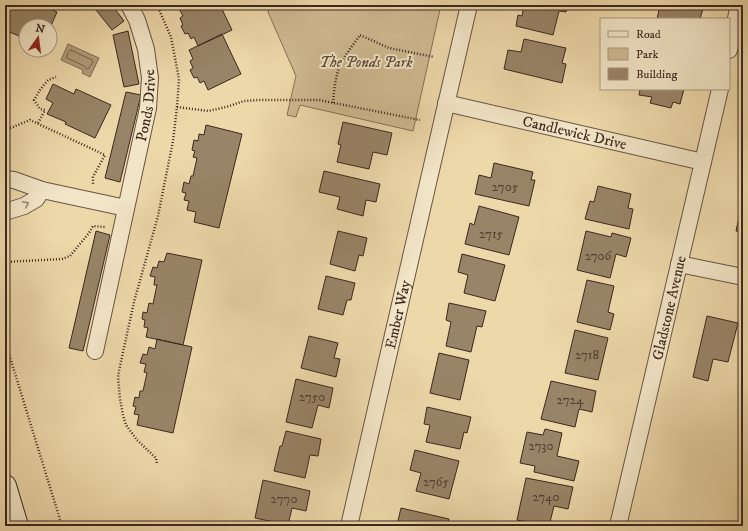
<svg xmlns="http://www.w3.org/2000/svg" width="748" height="531" font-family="'IM FELL DW Pica',serif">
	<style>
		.green { fill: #cfba92; stroke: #867158 }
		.water { fill: #b19c7b; stroke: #826e56 }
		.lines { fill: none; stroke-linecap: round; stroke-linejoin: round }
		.shore { stroke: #76624d; stroke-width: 1 }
		.building { fill: #988467; stroke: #3c281f }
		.street-casing { stroke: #685442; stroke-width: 18 }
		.secondary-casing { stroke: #3c281f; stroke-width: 24 }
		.path { stroke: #3c281f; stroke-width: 2.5; stroke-dasharray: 1 2; stroke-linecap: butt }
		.street { stroke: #f3e6c8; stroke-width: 16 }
		.secondary { stroke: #f3e6c8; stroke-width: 22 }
		.oneway { stroke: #988774 }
		.labels { text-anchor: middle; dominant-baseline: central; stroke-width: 4; stroke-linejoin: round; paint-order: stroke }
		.number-label { font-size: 13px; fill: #533f31 }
		.park-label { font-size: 15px; font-style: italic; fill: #614c3c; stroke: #f3e6c8 }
		.street-label { font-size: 15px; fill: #3c281f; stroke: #f3e6c8 }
	</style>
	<rect width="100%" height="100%" fill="#edd8aa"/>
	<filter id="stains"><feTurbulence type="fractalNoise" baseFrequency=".005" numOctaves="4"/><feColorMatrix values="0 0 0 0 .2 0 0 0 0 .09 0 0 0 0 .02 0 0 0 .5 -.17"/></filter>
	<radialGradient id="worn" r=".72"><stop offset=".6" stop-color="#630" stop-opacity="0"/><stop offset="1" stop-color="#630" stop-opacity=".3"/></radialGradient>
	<path class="green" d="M270,5H441L413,131L300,105L296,117L287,115L296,76L268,12Z"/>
	<path class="water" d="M68,44L99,58L90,77L82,73L83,70L61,60Z"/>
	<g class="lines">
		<path class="shore" d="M71,50L92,60L93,62L89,68L87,69L84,66L67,58C66,56 68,51 71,50Z"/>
	</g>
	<path class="building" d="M5,5H49L48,8L57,12L50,28V26H26V39L5,30Z
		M92,5H112L124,21L112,30Z
		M177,5H220L232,30L198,46L194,37L191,39L188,33L185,34L181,26L183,25L180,18L183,16Z
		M524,5H568L566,12L559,11L553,35L516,26L518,15L522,16Z
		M660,5H704L700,19H657Z
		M128,31L139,84L124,87L113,35Z
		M222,34L241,74L208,90L204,81L200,83L197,77L194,78L190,70L193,68L190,61L193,59L189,50Z
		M524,39L566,48L562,63L566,64L562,83L504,69L508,50L521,52Z
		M53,84L74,94L76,89L111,105L95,138L65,124L66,122L47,114L53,103L46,99Z
		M640,89H684L680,104L673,102L671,108L650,103L652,97L639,95Z
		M126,92L141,95L120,182L105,178Z
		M343,122L392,133L387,155L373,152L369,169L337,162L341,145L338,144Z
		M206,125L242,134L219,228L194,222L196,212L187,210L189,201L184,200L186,193L182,192L184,182L189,184L191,176H193L197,158L193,157L195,151L192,150L194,140L198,141L199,134L204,135Z
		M494,163L533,172L531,180H535L529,206L475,194L479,175L491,178Z
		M324,171L380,184L376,202L366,200L363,216L337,209L340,197L319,192Z
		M598,186L631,194L628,208L633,209L629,229L585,219L590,201L594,202Z
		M743,199V232L736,231Z
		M479,206L519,217L509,255L465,244L470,223L474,225Z
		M96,231L110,235L83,351L69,348Z
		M338,231L367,238L363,256L359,255L355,271L330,264Z
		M586,231L611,237L612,233L631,238L626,257L616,254L610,278L577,270Z
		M167,253L202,260L183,345L146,337L148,328L144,327L145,320L142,319L143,312L147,313L149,303L153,304L157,285H154L155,277L150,276L153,267L157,268L159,261L164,262Z
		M462,254L505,265L495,301L464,293L468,275L458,272Z
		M326,276L355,283L351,300H347L343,315L318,309Z
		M587,280L614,286L608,312L614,314L610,330L577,322Z
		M449,303L486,311L482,327L477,326L471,352L446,346L451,322L446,320Z
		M707,316L738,323L728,362L713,359L708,381L693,377Z
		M575,330L608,338L598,380L565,373Z
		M309,336L338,343L334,358L340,359L336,377L301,368Z
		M157,339L192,347L173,433L137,425L139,415L134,414L136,407L133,406L135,397L139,398L140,391H143L147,373L144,372L146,364L140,363L143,354L147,355L149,347L155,349Z
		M439,353L469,360L460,400L430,393Z
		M296,379L333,388L329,408L318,405L312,428L286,422Z
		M551,381L596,391L592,412L579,409L575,427L541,419Z
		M427,407L471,417L467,433L464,432L460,449L426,442L430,425L424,424Z
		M545,429L562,433L557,456L579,461L574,481L534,472L535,466L520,463L527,432L543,435Z
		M286,431L321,439L318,456L310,455L305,478L274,471L280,446H282Z
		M415,450L459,461L449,499L416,491L421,473L410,470Z
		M526,478L573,487L568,509L554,506L549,526H545L517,520Z
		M263,480L310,491L306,511L292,508L288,525L255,518Z
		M401,508L449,519L447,526L397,525Z"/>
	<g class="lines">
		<g class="street-casing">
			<g id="street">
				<path d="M729,50L739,5"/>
				<path id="s1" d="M446,103L703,162"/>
				<path d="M5,179L14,180L42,190L126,208"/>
				<path d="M5,212L24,206L36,199L42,190"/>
				<path d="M679,264L743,277"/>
				<path id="s2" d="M95,351L148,108L150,78L146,49L137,20L129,5"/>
				<path id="s3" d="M349,526L469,5"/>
				<path id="s4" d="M618,526L720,89"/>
			</g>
		</g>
		<g class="secondary-casing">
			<path id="secondary" d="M5,486L17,526"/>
		</g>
		<path class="path" d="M157,5L171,37L179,79L177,107L173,141L158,216L134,302L120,366L118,377L120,399L123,415L126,425L137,440L156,458L157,464
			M333,103C334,91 335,79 339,68C344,56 353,45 360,35L389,48L434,57
			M177,107L208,111L226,107L244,101L259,100H319L420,120
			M38,123L45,110L40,109L34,100L40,90L48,80L56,77
			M5,135L8,129L30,120L105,155L93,177V185
			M5,262L62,259L70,256L89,233L93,226L105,227
			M5,341L62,526"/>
		<use href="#street" class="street"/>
		<use href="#secondary" class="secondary"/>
	</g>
	<defs><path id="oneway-chevron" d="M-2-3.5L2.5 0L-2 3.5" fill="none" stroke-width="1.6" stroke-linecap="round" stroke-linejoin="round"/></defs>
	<use class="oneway" href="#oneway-chevron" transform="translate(26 204) rotate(-26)"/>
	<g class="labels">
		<g class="number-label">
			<text x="505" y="187">2705</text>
			<text x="491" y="234">2715</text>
			<text x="598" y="256">2706</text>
			<text x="587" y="355">2718</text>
			<text x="312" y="397">2750</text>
			<text x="570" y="400">2724</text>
			<text x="541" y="446">2730</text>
			<text x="436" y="482">2765</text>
			<text x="546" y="497">2740</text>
			<text x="284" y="499">2770</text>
		</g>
		<g class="park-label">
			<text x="366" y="62">The Ponds Park</text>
		</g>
		<g class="street-label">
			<text stroke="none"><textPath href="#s2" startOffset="251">Ponds Drive</textPath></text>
			<text stroke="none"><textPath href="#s1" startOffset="132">Candlewick Drive</textPath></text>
			<text stroke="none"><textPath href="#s4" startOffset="224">Gladstone Avenue</textPath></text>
			<text stroke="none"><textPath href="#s3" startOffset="217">Ember Way</textPath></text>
		</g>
	</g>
	<rect width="748" height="531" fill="none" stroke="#edd8aa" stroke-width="20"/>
	<rect x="6" y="6" width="736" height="519" fill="none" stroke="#3c281f" stroke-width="2"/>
	<rect x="10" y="10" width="728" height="511" fill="none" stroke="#3c281f"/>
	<rect x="600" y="18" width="130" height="72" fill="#f3e6c8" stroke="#aa9a84"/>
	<rect x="608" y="31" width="20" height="6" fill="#f3e6c8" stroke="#aa9a84"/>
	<text x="636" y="38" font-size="12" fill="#3c281f">Road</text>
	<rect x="608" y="48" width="20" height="12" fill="#cfba92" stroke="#aa9a84"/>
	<text x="636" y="58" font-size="12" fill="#3c281f">Park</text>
	<rect x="608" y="68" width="20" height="12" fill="#988467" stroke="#aa9a84"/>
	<text x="636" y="78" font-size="12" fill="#3c281f">Building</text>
	<g transform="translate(38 38) rotate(14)"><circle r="19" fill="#f3e6c8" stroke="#aa9a84"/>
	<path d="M0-3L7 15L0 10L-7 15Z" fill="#8f2418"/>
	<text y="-6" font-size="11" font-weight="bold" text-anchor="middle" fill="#3c281f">N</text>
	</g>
	<rect width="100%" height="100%" filter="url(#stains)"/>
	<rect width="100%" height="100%" fill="url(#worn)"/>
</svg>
